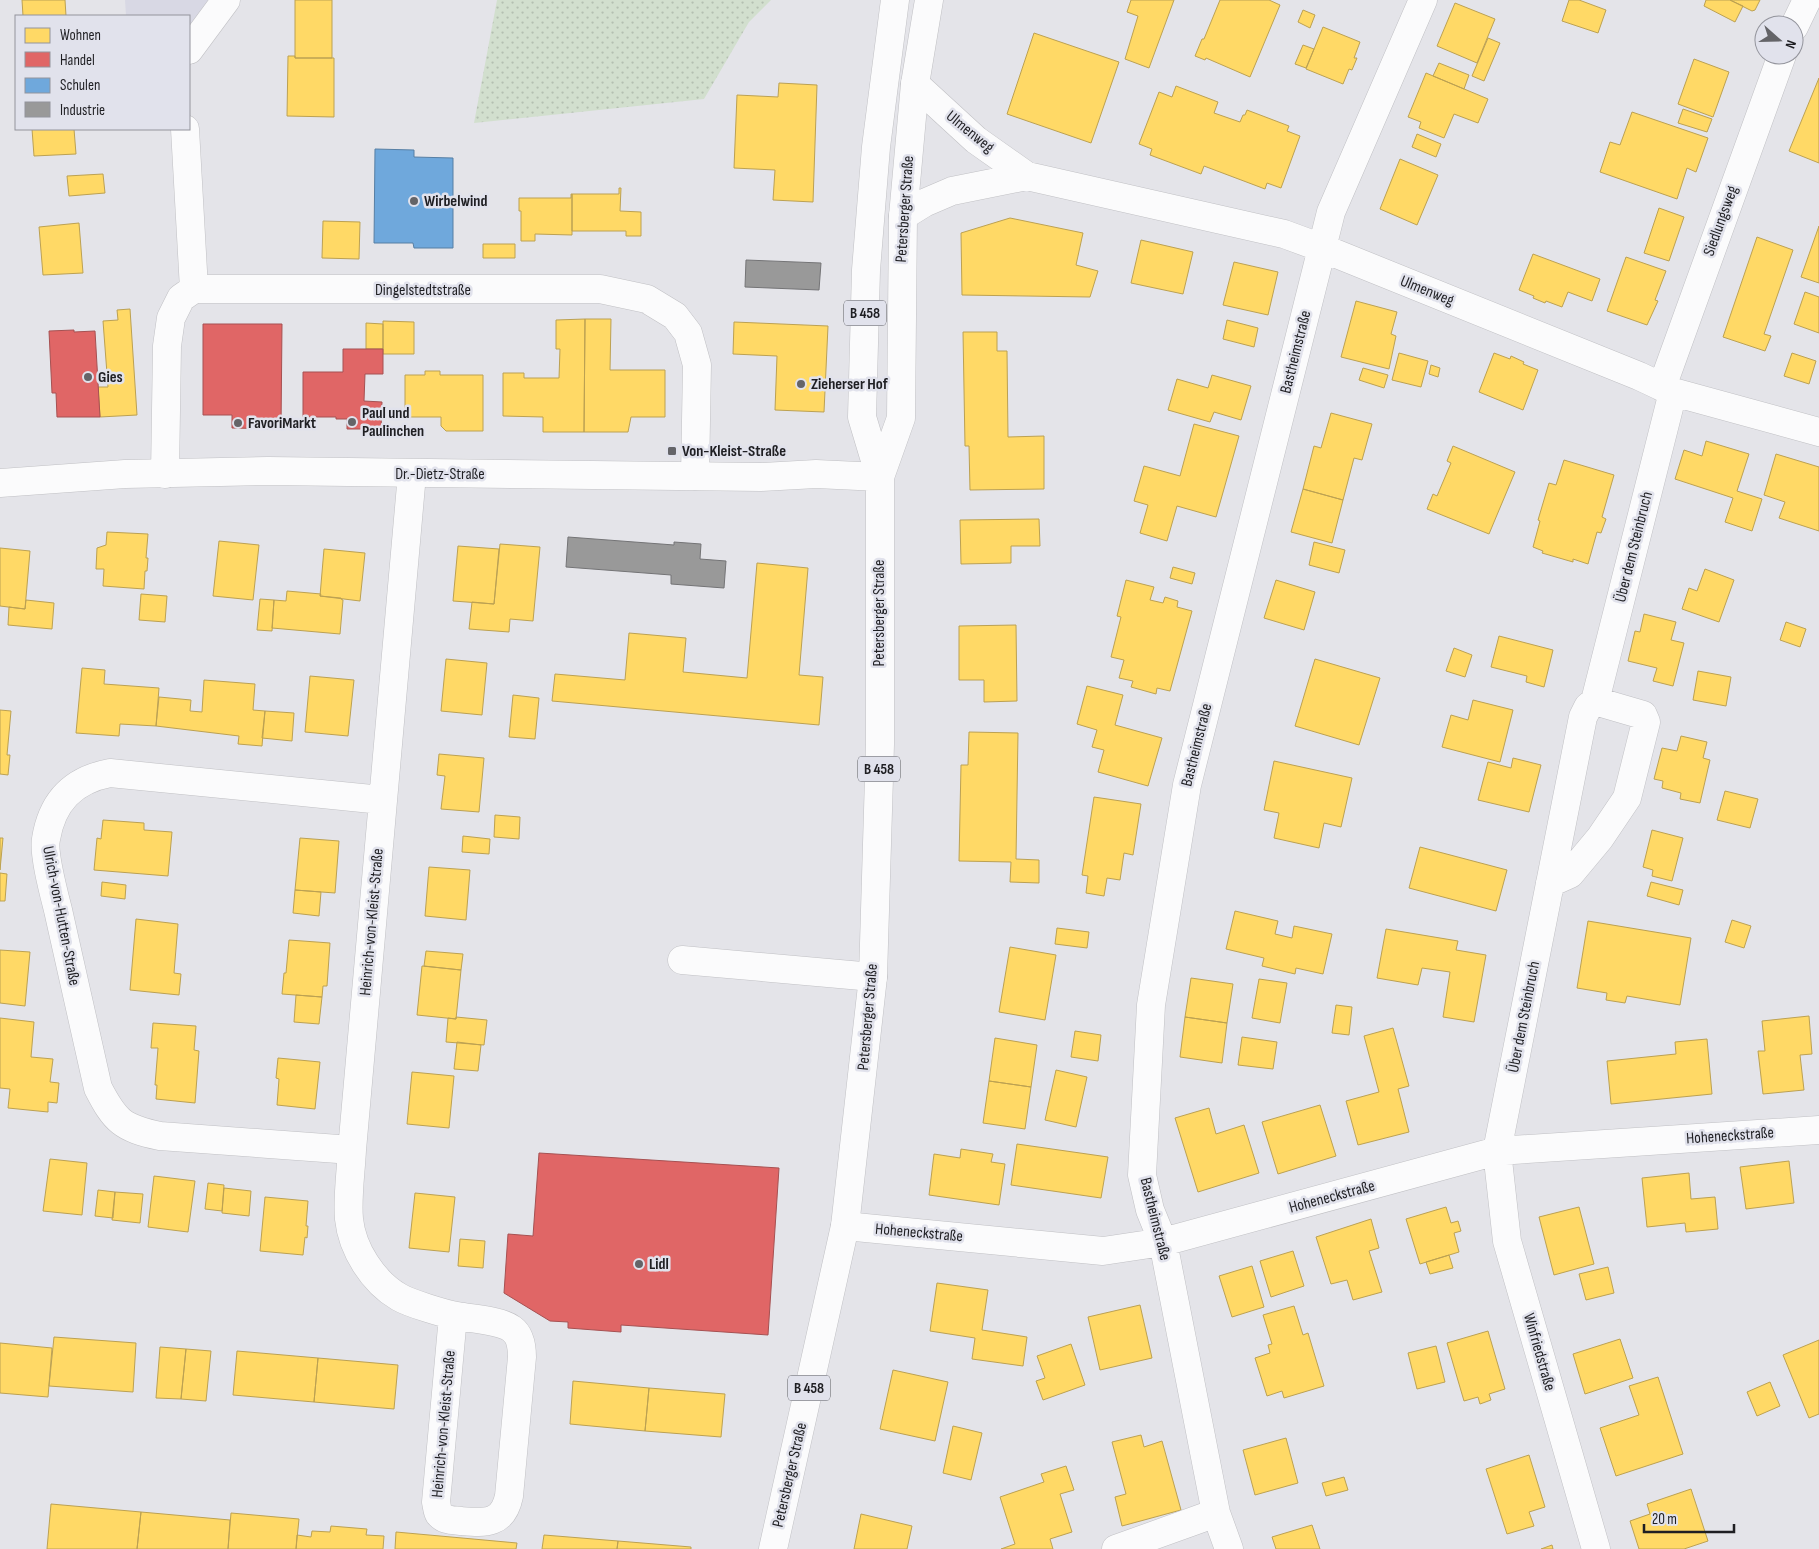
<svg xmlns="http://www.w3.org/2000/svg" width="1819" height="1549" font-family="'Sofia Sans Condensed',sans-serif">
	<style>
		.built { fill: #d8d8e4 }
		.park { fill: url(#park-dots) }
		.homes { fill: #ffd966; stroke: #bca152 }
		.shops { fill: #e06666; stroke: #a65152 }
		.schools { fill: #6fa8dc; stroke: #577fa4 }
		.industry { fill: #999; stroke: #747476 }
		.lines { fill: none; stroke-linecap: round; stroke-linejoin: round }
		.minor-casing { stroke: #c0c0c4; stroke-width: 29 }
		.major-casing { stroke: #c0c0c4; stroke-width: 29 }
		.minor { stroke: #fbfbfc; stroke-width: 28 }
		.major { stroke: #fbfbfc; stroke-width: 28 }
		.poi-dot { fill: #646468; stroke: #e1e2ec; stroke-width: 2 }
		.labels { text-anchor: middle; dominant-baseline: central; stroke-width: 5; stroke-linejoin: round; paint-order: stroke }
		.shield { fill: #e1e2ec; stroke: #595a5f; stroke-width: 1 }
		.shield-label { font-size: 15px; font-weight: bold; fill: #1f1f23 }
		.street-label { font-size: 16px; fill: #1f1f23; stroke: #e1e2ec }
		.poi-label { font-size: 16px; font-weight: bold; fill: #1f1f23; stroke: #e1e2ec; text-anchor: start }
	</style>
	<defs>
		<pattern id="park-dots" width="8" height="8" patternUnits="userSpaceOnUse" patternTransform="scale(1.25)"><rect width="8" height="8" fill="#d2dfce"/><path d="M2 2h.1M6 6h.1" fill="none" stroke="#b4bfb1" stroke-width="1.8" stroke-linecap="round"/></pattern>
	</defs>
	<rect width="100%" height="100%" fill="#e4e4e9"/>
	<path class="built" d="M125,0H208L196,20L189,26V16H126Z"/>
	<path class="park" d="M497,0H771L749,22L704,99L474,123Z"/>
	<path class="homes" d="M22,0H65L66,16H23Z
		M295,0H332V58H295Z
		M1131,0H1174L1149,68L1125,59L1138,16L1127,12Z
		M1220,0H1269L1280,5L1250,77L1206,58L1205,60L1195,56L1202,39H1204Z
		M1569,0H1579L1606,10L1598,33L1562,21Z
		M1706,0H1730L1743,6L1735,22L1704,6Z
		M1730,0H1760L1755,10L1752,11Z
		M1455,3L1495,19L1477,63L1437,46Z
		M1303,10L1315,15L1310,28L1298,22Z
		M1323,27L1360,42L1354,58H1357L1352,70L1349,69L1343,84L1306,69Z
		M1034,33L1119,62L1091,143L1007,114Z
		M1488,38L1500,43L1484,81L1472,76Z
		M1303,45L1314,49L1306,68L1295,64Z
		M288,56H295V58H334V117L287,116Z
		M1694,59L1729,72L1713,117L1678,104Z
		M1439,63L1469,75L1464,89L1433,76Z
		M1426,73L1488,99L1478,123L1454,114L1444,138L1419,128L1421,122L1408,117Z
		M1819,78V163L1789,151Z
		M779,83L817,85L813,202L773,200L775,170L734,168L737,95L778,97Z
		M1176,86L1218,102L1214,113L1240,122L1243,115H1245L1247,110L1289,126L1287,131L1300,136L1281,188L1267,183L1265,189L1204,166L1201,174L1150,155L1152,149L1139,144L1159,92L1172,97Z
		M1683,109L1712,119L1707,132L1678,123Z
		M1632,112L1708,138L1696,172L1687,168L1677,199L1600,172L1610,142L1620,145Z
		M32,129H74L76,154L34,156Z
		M1417,134L1441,144L1436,157L1412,147Z
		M1400,159L1438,175L1417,225L1380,209Z
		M103,174L105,193L69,196L67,176Z
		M619,188H621L620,211L641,212V236H626V231H572V194H619Z
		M571,194H572V235L535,234V241H521V211H519V198H571Z
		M1659,208L1684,217L1669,261L1644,253Z
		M1010,218L1083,233L1076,265L1098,271L1090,297L962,295L961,233Z
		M323,221L360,222L359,259L322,258Z
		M79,223L83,273L43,275L39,227Z
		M1819,226V283L1801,277Z
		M1757,237L1793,250L1764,334L1771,336L1765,351L1723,337Z
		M1141,240L1193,252L1183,294L1131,283Z
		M483,244H515V258H483Z
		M1533,254L1600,279L1592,301L1568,292L1562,307L1546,301L1545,303L1533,298L1534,296L1519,290Z
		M1626,257L1666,271L1655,300L1658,301L1647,325L1607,311Z
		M1234,262L1278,272L1268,315L1223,305Z
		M1805,292L1819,297V333L1794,324Z
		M1356,301L1397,312L1391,334L1396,336L1389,369L1341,357Z
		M130,309L137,415L100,417L98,387H108L103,321L118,320L117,310Z
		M585,319L584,432H543V417L503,416V373H524V378H559L560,349H556V320Z
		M585,319H611L610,370H665V417H631L628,432H584Z
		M1227,320L1258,328L1254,347L1223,339Z
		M383,321L414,322V354H383Z
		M734,322L828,326L824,412L775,410L777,356L733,354Z
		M366,323L383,324V349H366Z
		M963,332H997V351H1007L1008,437L1044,436V489L970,490L969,446H965Z
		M1399,353L1428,361L1421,387L1392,380Z
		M1494,353L1510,359L1511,356L1524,362L1523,364L1538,370L1523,410L1479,392Z
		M1792,353L1816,361L1809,384L1784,376Z
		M1431,365L1440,368L1438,377L1429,374Z
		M1363,368L1388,375L1384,388L1359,380Z
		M425,371H440V375H483V431H446L441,426V417H405V375H425Z
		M1212,375L1251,386L1241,420L1214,412L1210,422L1168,410L1177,379L1208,388Z
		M1331,413L1372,424L1362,460L1354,458L1343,500L1303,489L1314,446L1321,448Z
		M1194,424L1239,436L1216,517L1177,506L1167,541L1140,533L1148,505L1134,501L1144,466L1180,476Z
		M1706,441L1749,454L1737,491L1762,499L1752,531L1725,522L1733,498L1675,479L1684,450L1702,456Z
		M1453,446L1515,472L1489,534L1427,509L1433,494L1437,496L1451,463L1447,461Z
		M1776,454L1819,467V531L1779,518L1785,502L1764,495Z
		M1564,460L1614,475L1602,517L1606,519L1601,533L1597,532L1588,564L1573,559V562L1542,553L1543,551L1533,547L1540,521L1538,520L1549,483L1556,485Z
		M1303,489L1343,500L1332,543L1291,532Z
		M1039,519L1040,546H1011V563L961,564L960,520Z
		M107,532L148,534L146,558H148L147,571H145L144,589L103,586L104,569H96L97,548L106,545Z
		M219,541L259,545L253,600L213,596Z
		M1314,542L1345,550L1339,573L1309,565Z
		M500,544L540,547L533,621L510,619L509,632L469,629L472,602L494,604Z
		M458,546L499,549L494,604L453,601Z
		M0,548L30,551L25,609L0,606Z
		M324,549L365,553L360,601L320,596Z
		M757,563L808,568L799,675L823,677L819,725L552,701L555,674L625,680L629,633L686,638L683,672L747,678Z
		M1173,567L1195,573L1192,584L1170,578Z
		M1705,569L1734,580L1719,622L1682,609L1689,588L1697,591Z
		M1126,580L1154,587L1150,600L1163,603L1165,597L1178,601L1177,607L1192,611L1170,691L1157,688L1156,694L1131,687L1133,681L1119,678L1124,660L1111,657L1121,617L1117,616Z
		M1276,580L1315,592L1304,630L1264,618Z
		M287,591L321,594L320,596L341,598V599L343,600L340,634L272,628L274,600L286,601Z
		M141,594L167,596L165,622L139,620Z
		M260,599L274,600L272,631L257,630Z
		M26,600L54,603L52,629L8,625L9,607L25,609Z
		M1644,614L1676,622L1671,640L1684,643L1673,686L1653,681L1657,668L1628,661L1635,631L1640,632Z
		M1786,622L1806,629L1800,647L1780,640Z
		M1016,625L1017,701L984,702V680H959V626Z
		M1499,636L1553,650L1544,687L1526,682L1527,676L1491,667Z
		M1454,648L1472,655L1465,677L1446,671Z
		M446,659L487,663L482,715L441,711Z
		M1315,659L1380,678L1359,745L1295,726Z
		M82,668L105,670L104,684L159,688L156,726L120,724L119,736L76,733Z
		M1698,671L1731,677L1726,706L1693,700Z
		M310,676L354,680L348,736L305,732Z
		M204,680L255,684L253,710L265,711L262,746L238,744L239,736L156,726L159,697L191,700L190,711L202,712Z
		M1087,686L1123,695L1115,725L1162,738L1148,786L1098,772L1104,750L1092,747L1097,730L1077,724Z
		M513,695L539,698L535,739L509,737Z
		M1473,700L1513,710L1500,762L1442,747L1451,715L1468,720Z
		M0,710L11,711L7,755H10L8,775L0,774Z
		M265,711L294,713L292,741L262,738Z
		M969,732L1018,733L1016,859L1039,860V883L1010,882L1011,862L959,861L961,765H968Z
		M1681,736L1707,742L1703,758L1710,760L1700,803L1680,799L1681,793L1662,788L1663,781L1654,779L1662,748L1677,751Z
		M439,754L484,758L479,812L441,809L445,776L437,775Z
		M1513,758L1541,765L1529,812L1478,800L1488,762L1511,768Z
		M1274,761L1352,778L1341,827L1324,823L1319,848L1274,838L1279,813L1264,810Z
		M1725,791L1758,799L1750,828L1717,820Z
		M1094,797L1141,804L1133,855L1124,853L1120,880L1107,878L1104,896L1086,893L1088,876L1082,875Z
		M495,815L520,817L519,839L494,837Z
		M103,820L144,823V830L172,832L168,876L94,870L97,838L101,839Z
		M1652,830L1683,838L1672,881L1652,876L1653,870L1643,867Z
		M463,836L490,839L489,854L462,852Z
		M0,838H3L0,870Z
		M300,838L339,841L335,893L295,890Z
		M1420,847L1507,870L1496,911L1409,888Z
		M429,867L470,870L466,920L425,916Z
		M0,873L7,874L5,901H0Z
		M102,882L126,885L125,899L101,896Z
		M1651,882L1683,890L1679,905L1647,896Z
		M295,890L321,892L319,916L293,913Z
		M1235,911L1278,921L1275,934L1292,938L1294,926L1332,934L1323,974L1296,968L1295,974L1262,966L1264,958L1226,949Z
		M136,919L178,924L174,973L181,974L179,995L130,990Z
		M1732,920L1751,926L1744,948L1725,942Z
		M1588,921L1691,938L1680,1005L1627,996L1625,1003L1606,1000L1607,993L1577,988Z
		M1057,928L1089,932L1087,948L1055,944Z
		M1386,929L1458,941L1456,950L1486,955L1474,1022L1443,1017L1450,972L1422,968L1418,985L1377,978Z
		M289,940L330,943L327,986H323L322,997L282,994L284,973H286Z
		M1010,947L1056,955L1045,1020L999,1012Z
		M0,950L30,952L25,1006L0,1003Z
		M426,951L463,954L461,970L424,966Z
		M422,966L461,970L456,1019L417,1015Z
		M1191,978L1233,984L1227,1023L1185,1017Z
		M1259,979L1287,983L1280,1023L1252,1018Z
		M296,995L322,997L319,1024L294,1022Z
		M1336,1005L1352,1007L1349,1035L1332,1033Z
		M1809,1016L1812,1054L1800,1055L1804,1090L1763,1094L1758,1051H1765L1762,1021Z
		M456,1017L487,1020L484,1045L446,1042L448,1018L456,1019Z
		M1185,1017L1227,1023L1222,1063L1180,1057Z
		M0,1018L34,1022L31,1057L53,1059L50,1082L59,1083L57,1103L48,1102V1112L8,1108L10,1089L0,1088Z
		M153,1023L196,1026L194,1050L199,1051L195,1103L156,1099L157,1085H155L158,1048H151Z
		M1393,1028L1409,1086L1398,1089L1409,1132L1358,1145L1346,1101L1379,1092L1364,1036Z
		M1075,1031L1101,1035L1098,1061L1071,1057Z
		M1242,1037L1277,1042L1273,1069L1238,1065Z
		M995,1038L1037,1045L1031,1087L989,1081Z
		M1707,1039L1712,1094L1611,1104L1607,1061L1676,1054L1675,1042Z
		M457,1042L481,1045L478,1071L454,1069Z
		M278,1058L320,1062L315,1109L277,1105L279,1079L276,1078Z
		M1056,1070L1087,1077L1076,1127L1045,1120Z
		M412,1072L454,1076L449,1128L407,1124Z
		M989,1081L1031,1087L1025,1129L983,1123Z
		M1320,1105L1336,1156L1278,1174L1262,1122Z
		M1209,1108L1216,1134L1244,1125L1259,1173L1198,1192L1175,1118Z
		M1017,1144L1108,1157L1101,1198L1011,1185Z
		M961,1149L993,1154L991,1162L1005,1164L999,1205L929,1195L934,1154L960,1158Z
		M50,1159L87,1163L82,1215L43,1211Z
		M1789,1161L1794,1203L1746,1209L1740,1167Z
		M1689,1173L1691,1199L1715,1197L1718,1229L1686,1232L1685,1223L1647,1227L1642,1178Z
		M154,1176L195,1181L188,1232L148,1227Z
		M208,1183L224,1185L222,1211L205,1209Z
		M224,1188L251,1191L249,1216L222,1213Z
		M98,1190L115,1192L113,1218L95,1216Z
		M115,1192L143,1194L140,1223L112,1220Z
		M415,1193L455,1197L449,1252L409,1248Z
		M265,1197L308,1201L306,1226H308L307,1238L305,1237L303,1255L260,1251Z
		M1446,1207L1451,1223L1458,1221L1461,1231L1454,1233L1459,1252L1420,1264L1406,1219Z
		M1579,1207L1594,1264L1554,1275L1539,1217Z
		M1371,1219L1379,1248L1369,1251L1382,1292L1353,1300L1347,1280L1331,1284L1316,1237Z
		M460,1239L485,1241L483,1268L458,1266Z
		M1293,1251L1304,1286L1271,1297L1260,1261Z
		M1449,1255L1453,1268L1430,1274L1426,1262Z
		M1252,1266L1264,1307L1232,1317L1219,1276Z
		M1608,1267L1614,1293L1586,1300L1579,1274Z
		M937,1283L988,1290L982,1330L1027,1337L1023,1366L972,1359L975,1338L930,1331Z
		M1140,1305L1152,1358L1100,1370L1088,1317Z
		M1294,1306L1303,1335L1308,1333L1324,1386L1284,1398L1282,1391L1267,1396L1255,1358L1270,1353L1268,1345L1272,1344L1263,1315Z
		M1488,1331L1505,1389L1489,1394L1491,1400L1480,1404L1478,1397L1464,1401L1447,1343Z
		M54,1337L136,1343L133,1392L49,1386Z
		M1620,1339L1633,1378L1585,1394L1573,1354Z
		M1819,1340V1414L1809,1418L1783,1355Z
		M0,1343L52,1348L48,1397L0,1393Z
		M1071,1344L1085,1385L1043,1400L1036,1381L1045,1378L1037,1356Z
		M1436,1346L1445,1382L1417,1389L1408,1353Z
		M160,1347L186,1349L181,1399L156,1398Z
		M186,1349L211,1351L206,1401L181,1399Z
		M237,1351L318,1358L314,1402L233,1395Z
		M318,1358L398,1365L394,1409L314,1402Z
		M893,1370L948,1382L935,1441L880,1429Z
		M1658,1377L1683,1454L1616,1476L1600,1428L1639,1415L1629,1386Z
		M573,1381L649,1388L645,1431L570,1424Z
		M1770,1382L1780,1406L1757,1416L1747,1392Z
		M649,1388L725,1394L721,1437L645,1431Z
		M953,1426L982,1433L971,1480L943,1473Z
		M1141,1435L1144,1447L1162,1441L1181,1510L1122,1526L1115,1497L1126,1494L1112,1442Z
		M1286,1438L1298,1483L1255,1495L1243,1450Z
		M1529,1455L1545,1507L1529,1512L1534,1526L1507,1534L1486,1469Z
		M1066,1466L1074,1490L1060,1494L1072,1532L1050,1539L1053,1549H1001L1015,1544L1000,1497L1044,1482L1041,1474Z
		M1344,1477L1348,1490L1326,1496L1322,1483Z
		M1691,1489L1708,1541L1684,1549H1639L1630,1521L1650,1514L1647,1504Z
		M51,1504L141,1512L137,1549H47Z
		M141,1512L230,1520L228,1549H137Z
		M231,1513L299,1519L296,1549H228Z
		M861,1514L912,1526L907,1549H854Z
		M1312,1525L1320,1549H1276L1272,1537Z
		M331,1526L367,1529L366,1535L384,1536L383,1549H296L297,1535L311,1537L312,1531L330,1532Z
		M396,1532L517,1543L516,1549H395Z
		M544,1535L618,1541L617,1549H542Z
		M618,1541L691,1547V1549H617Z
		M1552,1545L1553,1549H1541Z"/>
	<path class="shops" d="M203,324H282L281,429L232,428V415H203Z
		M74,330V332L95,331L100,417H57L56,393H52L49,331Z
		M343,349H383V374H365L364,401L382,402L381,429H347V419H336V417H303V372H343Z
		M539,1153L779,1168L768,1335L621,1325V1332L568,1328V1322L550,1321L504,1293L508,1234L533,1236Z"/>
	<path class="schools" d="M375,149L414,150V157L453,158V248H414L413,243H374Z"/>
	<path class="industry" d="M746,260L821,263L819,290L745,287Z
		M568,537L674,545V542L701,544L700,559L726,561L724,588L671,584V575L566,567Z"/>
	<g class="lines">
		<g class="minor-casing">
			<path id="minor" d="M1794,27L1807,0
				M189,50L226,0
				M915,84L976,140L1027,176L1284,234L1322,248L1639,376L1673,392L1819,432
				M185,129L194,289
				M903,216L924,203L952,191L1027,176
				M1662,387L1782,55
				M165,474L167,346L171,318L181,298L194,289H600L647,299L675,316L688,333L697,365L695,476
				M412,474L352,1150C351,1171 347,1198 349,1219C352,1249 373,1282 399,1297C409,1303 445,1314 457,1316C472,1319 500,1320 512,1329C520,1335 522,1347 522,1357L509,1496C503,1525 485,1523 461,1521C453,1520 445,1521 439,1514C437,1511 437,1506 436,1502L453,1316
				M1595,701L1673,392
				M1550,883L1570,874L1600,838L1627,798L1646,722L1643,715L1595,701L1588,707L1583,717L1497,1151L1507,1241L1596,1549
				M682,960L873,977
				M352,1150L160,1136C122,1128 115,1121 98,1088C85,1028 71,969 58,910C54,894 43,853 46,839C52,802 73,780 110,773L382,800
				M845,1226L1103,1251L1163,1242L1497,1151L1819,1130
				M1116,1549L1216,1513
				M1229,1549L1216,1513L1163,1242L1150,1210L1142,1175L1151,1005L1187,785L1322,248L1331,212L1423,0"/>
		</g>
		<g class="major-casing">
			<path id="major" d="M880,477L901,418L903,216L915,84L929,0
				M0,483L125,474L268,471L761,477L816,474L880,477
				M773,1549L845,1226L873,977L880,744V477L862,417L866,270L876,147L895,0"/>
		</g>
		<use href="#minor" class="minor"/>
		<use href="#major" class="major"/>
	</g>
	<g class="poi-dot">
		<circle cx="414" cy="201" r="5"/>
		<circle cx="88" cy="377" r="5"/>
		<circle cx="801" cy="384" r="5"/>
		<circle cx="352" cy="422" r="5"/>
		<circle cx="238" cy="423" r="5"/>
		<rect x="667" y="446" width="10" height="10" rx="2.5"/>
		<circle cx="639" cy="1264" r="5"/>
	</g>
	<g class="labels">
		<g class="shield">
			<rect x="844" y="300.5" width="42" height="25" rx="4"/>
			<rect x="858" y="756.5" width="42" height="25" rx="4"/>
			<rect x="788" y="1375.5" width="42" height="25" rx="4"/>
		</g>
		<g class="shield-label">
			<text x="865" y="313">B 458</text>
			<text x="879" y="769">B 458</text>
			<text x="809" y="1388">B 458</text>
		</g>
		<g class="street-label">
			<text transform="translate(970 132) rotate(39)">Ulmenweg</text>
			<text transform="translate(905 209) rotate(-86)">Petersberger Straße</text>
			<text transform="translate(1721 221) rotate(-70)">Siedlungsweg</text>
			<text x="423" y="290">Dingelstedtstraße</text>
			<text transform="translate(1427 291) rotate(22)">Ulmenweg</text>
			<text transform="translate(1296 352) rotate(-76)">Bastheimstraße</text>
			<text x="440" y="474">Dr.-Dietz-Straße</text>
			<text transform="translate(1634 547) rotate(-76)">Über dem Steinbruch</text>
			<text transform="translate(879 613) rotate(-90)">Petersberger Straße</text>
			<text transform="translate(1197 745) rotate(-76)">Bastheimstraße</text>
			<text transform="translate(61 916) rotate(79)">Ulrich-von-Hutten-Straße</text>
			<text transform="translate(372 922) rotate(-85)">Heinrich-von-Kleist-Straße</text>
			<text transform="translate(868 1017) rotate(-85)">Petersberger Straße</text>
			<text transform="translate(1524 1017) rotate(-79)">Über dem Steinbruch</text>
			<text transform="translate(1730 1136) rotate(-4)">Hoheneckstraße</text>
			<text transform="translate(1332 1197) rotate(-15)">Hoheneckstraße</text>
			<text transform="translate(1155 1219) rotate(76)">Bastheimstraße</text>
			<text transform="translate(919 1233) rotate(5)">Hoheneckstraße</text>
			<text transform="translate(1539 1352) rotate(74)">Winfriedstraße</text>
			<text transform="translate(444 1424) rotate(-85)">Heinrich-von-Kleist-Straße</text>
			<text transform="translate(790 1475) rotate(-77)">Petersberger Straße</text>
		</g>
		<g class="poi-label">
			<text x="424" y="201">Wirbelwind</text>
			<text x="98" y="377">Gies</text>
			<text x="811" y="384">Zieherser Hof</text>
			<text x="362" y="413">Paul und<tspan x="362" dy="18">Paulinchen</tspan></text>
			<text x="248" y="423">FavoriMarkt</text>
			<text x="682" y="451">Von-Kleist-Straße</text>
			<text x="649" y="1264">Lidl</text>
		</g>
	</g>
	<rect x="15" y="15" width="175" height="115" fill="#e1e2ec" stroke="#93949c"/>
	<rect x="25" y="28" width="25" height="15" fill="#ffd966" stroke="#93949c"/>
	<text x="60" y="40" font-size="15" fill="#1f1f23">Wohnen</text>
	<rect x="25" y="52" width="25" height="15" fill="#e06666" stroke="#93949c"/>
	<text x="60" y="65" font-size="15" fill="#1f1f23">Handel</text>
	<rect x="25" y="78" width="25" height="15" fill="#6fa8dc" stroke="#93949c"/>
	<text x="60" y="90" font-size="15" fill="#1f1f23">Schulen</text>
	<rect x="25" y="102" width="25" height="15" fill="#999999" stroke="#93949c"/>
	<text x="60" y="115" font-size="15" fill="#1f1f23">Industrie</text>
	<g transform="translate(1779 40) rotate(110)"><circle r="24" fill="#e1e2ec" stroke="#93949c"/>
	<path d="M0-4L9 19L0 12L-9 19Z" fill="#646468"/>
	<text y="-8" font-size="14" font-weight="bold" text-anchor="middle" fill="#1f1f23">N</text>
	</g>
	<path d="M1644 1524v8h90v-8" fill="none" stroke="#1f1f23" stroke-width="2.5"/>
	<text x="1652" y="1524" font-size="15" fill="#1f1f23" stroke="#e1e2ec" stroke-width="4" paint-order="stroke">20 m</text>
</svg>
